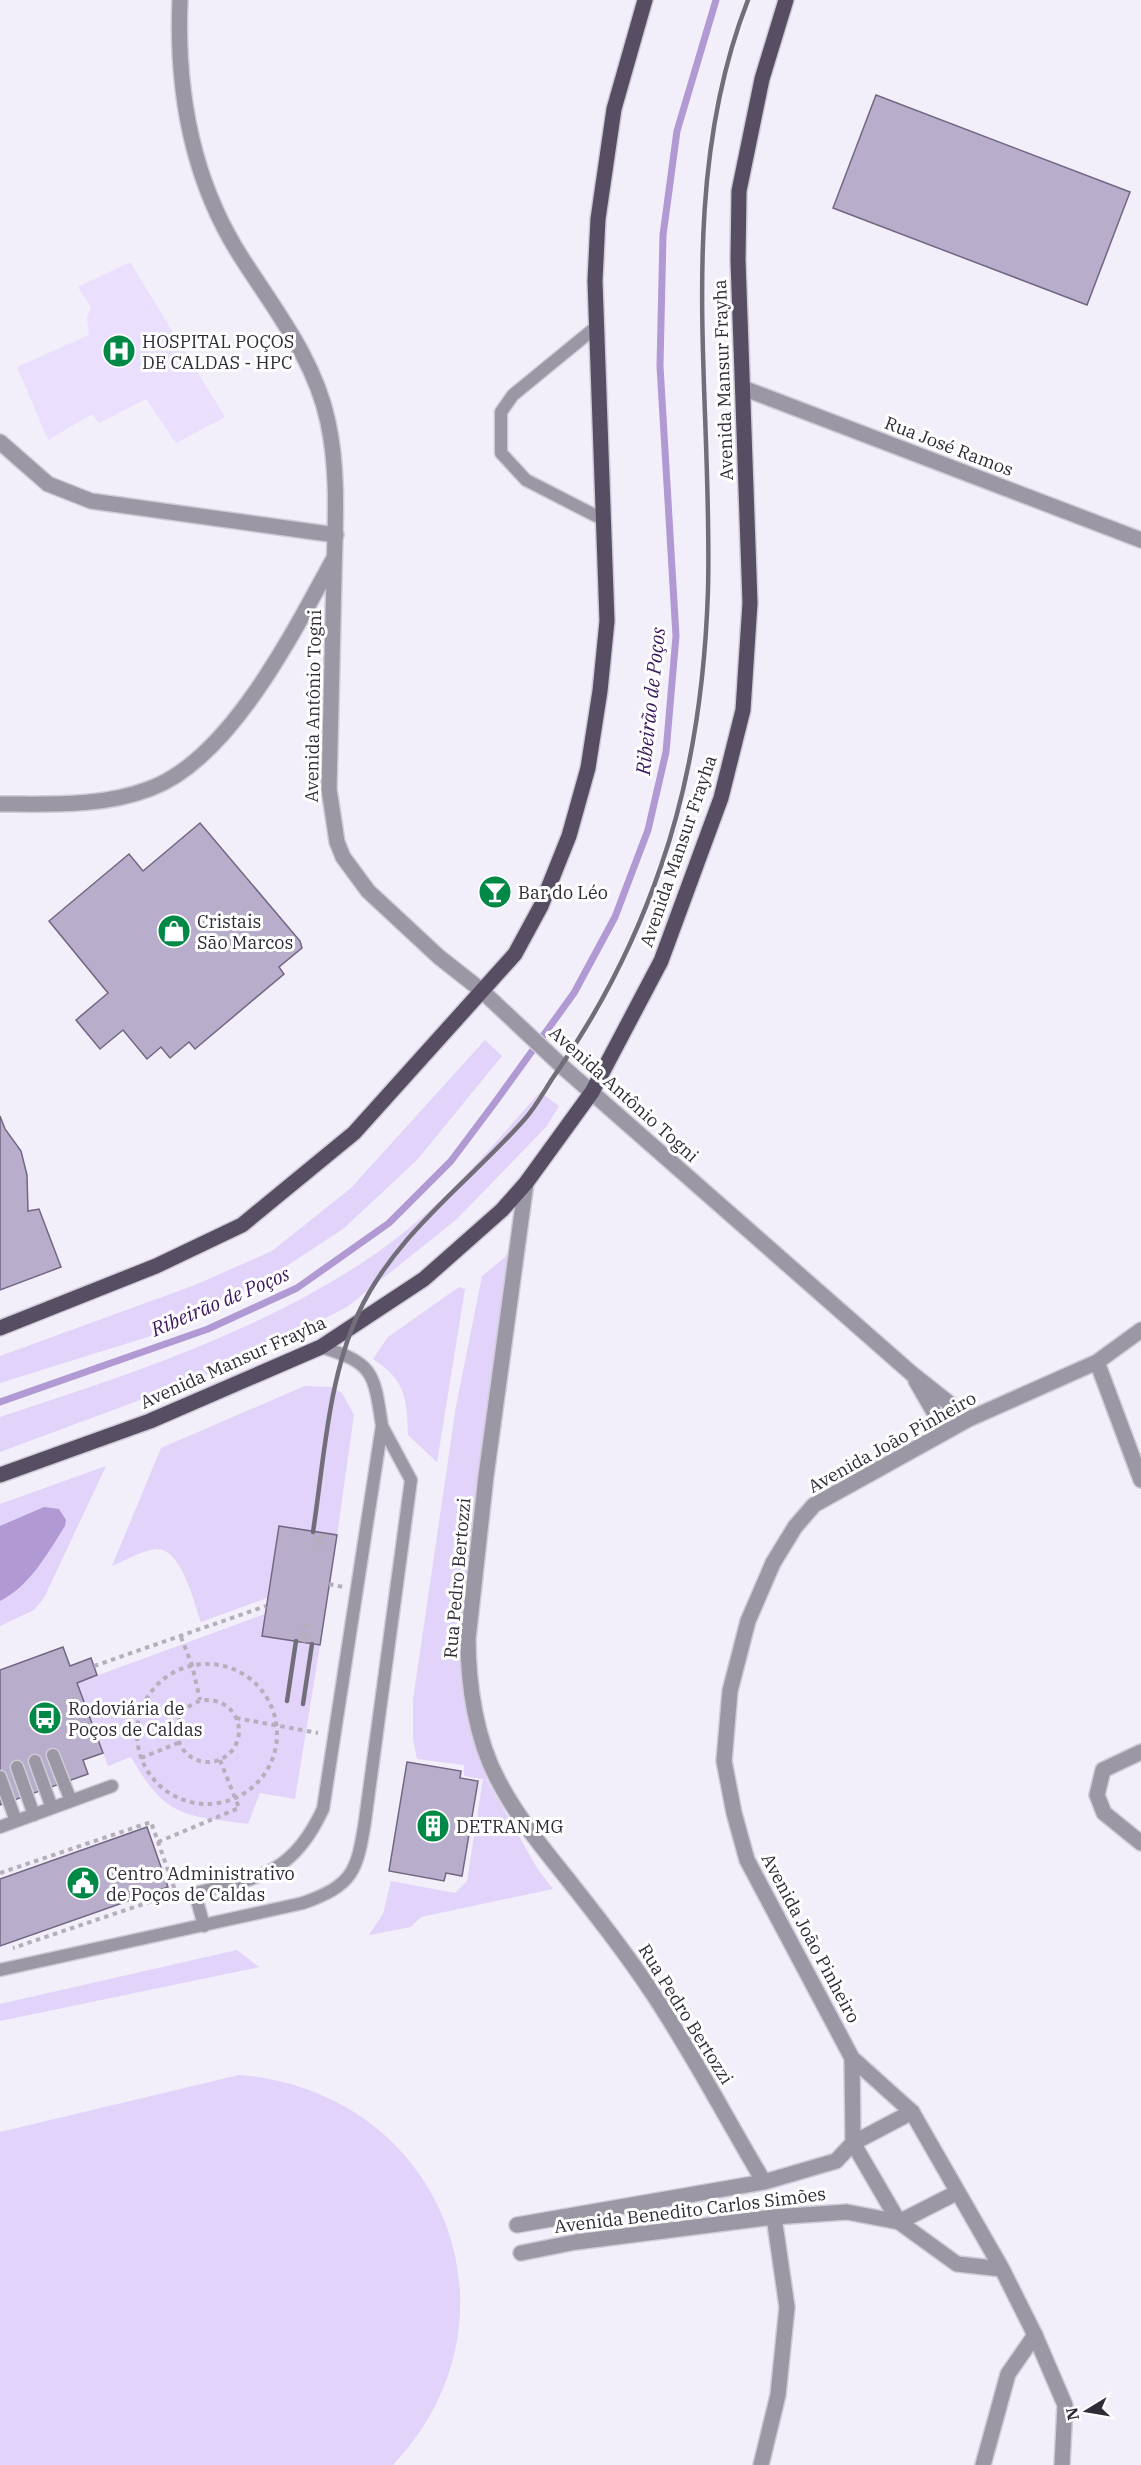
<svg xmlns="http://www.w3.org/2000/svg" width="1141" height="2465" font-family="'IBM Plex Serif',serif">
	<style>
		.built { fill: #eadffd }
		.green { fill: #e1d3f9 }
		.water { fill: #b199d4 }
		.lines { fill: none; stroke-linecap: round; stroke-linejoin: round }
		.stream { stroke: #b199d4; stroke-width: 7 }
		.building { fill: #b8adcb; stroke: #726782; stroke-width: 1.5 }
		.service-casing { stroke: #cfcbd7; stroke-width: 15 }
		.minor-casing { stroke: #cfcbd7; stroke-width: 18 }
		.tertiary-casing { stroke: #cfcbd7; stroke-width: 18 }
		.primary-casing { stroke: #cfcbd7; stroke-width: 18 }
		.path { stroke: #b4afbb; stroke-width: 4; stroke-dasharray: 4.5 4.5; stroke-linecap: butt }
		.service { stroke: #9b97a4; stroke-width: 12 }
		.minor { stroke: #9b97a4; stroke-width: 15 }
		.tertiary { stroke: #9b97a4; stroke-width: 15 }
		.primary { stroke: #574e64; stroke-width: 15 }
		.rail { stroke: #716d79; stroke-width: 4.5 }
		.labels { text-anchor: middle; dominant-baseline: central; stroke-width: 6; stroke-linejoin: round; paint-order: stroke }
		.poi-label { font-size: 18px; fill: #302b37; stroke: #fff; text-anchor: start }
		.street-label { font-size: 18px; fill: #302b37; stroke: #fff }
		.water-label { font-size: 20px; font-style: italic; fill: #3c195f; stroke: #fff }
	</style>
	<rect width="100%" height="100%" fill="#f2eefa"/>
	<path class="built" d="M130,262L225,417L176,443L146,399L99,423L92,414L48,440L17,367L89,335L87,318L91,307L78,287Z"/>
	<path class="green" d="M485,1040L502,1056L417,1160L343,1229L262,1282L154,1335L0,1383V1356L195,1285L272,1251L351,1188Z
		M540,1092L559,1106L546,1127L457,1219L347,1307L226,1368L0,1452V1417C131,1374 264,1331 378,1252C441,1208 490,1149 540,1092Z
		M516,1244L464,1653L487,1780L537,1868L553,1889L421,1917L411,1927L369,1935L383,1914L391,1881L455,1893L467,1881L483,1779L464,1776V1765L417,1759L413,1739V1700L456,1406L482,1276L504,1258Z
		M459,1287L465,1289L437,1462L408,1435C407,1399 406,1380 373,1359L388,1337Z
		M305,1386L331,1387L342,1393L354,1415L337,1535L279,1526L267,1598L201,1622C194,1603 182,1548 156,1549C143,1550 124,1561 112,1566L161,1448Z
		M106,1466L44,1598L34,1610L0,1626V1504Z
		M265,1614L262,1636L320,1645L295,1799L260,1793L248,1824C183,1815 166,1818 131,1757L108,1766L77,1683Z
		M237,1950L259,1967L0,2021V2004Z
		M239,2075C441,2091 533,2316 393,2465H0V2132Z"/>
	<path class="water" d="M44,1507L59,1509L66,1520L65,1526C47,1554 30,1586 0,1601V1526Z"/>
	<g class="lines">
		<path class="stream" d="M0,1402L208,1329L297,1288L389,1223L451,1161L496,1101L574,993L615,917L648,830L666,752L676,636L660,366L663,235L677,131L716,0"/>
	</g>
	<path class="building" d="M876,95L1130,192L1087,305L833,208Z
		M200,823L300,941L302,948L279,967L284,974L195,1049L189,1042L170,1058L161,1047L147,1059L123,1030L100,1049L76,1020L108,993L49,921L129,854L143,871Z
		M0,1116L5,1129L21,1151L27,1175L28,1211L39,1209L61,1267L0,1290Z
		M279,1526L337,1535L320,1645L262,1636Z
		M63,1647L70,1666L91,1658L97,1675L77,1683L103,1753L83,1760L88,1774L0,1805V1670Z
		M407,1762L461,1771L460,1778L478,1781L462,1876L446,1873L444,1881L389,1871Z
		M147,1827L168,1887L0,1946V1879Z"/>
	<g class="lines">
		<g class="service-casing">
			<path id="service" d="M596,327L513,395L501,412V453L526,480L604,520
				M53,1755L71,1801
				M35,1761L52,1808
				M17,1767L34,1815
				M0,1777L16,1821
				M0,1827L112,1786
				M204,1926L195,1893C260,1878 293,1874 323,1809L382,1426C374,1373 374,1363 321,1347
				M0,1970L303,1903C353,1885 357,1872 365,1821L411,1480L382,1426"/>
		</g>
		<g class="minor-casing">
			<path id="minor" d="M743,388L1141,540
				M0,442L48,484L91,501L336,535
				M0,804C49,804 102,807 149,789C230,760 294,631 334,558
				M526,1183L486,1476L468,1639C468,1685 476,1739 498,1780C516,1815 541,1846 566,1877C596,1915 626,1953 653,1994C693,2054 727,2120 764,2182
				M1097,1362L1141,1480
				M1141,1752L1103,1770L1097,1795L1104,1813L1141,1843
				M517,2225L764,2182L836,2161L853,2143L912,2112
				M521,2253L576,2242L774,2217L847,2212L899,2222L956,2193
				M761,2465L778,2395L787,2307L774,2217
				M983,2465L1008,2374L1035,2335"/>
		</g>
		<g class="tertiary-casing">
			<path id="tertiary" d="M180,0C176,92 193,185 245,263C278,314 315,361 328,422C339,473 335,525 334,576C332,647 331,718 329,789L337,842L343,857L368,891L439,957L481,990L564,1068L911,1373L969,1419
				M916,1381L945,1431
				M852,2058L853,2143L899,2222L957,2264L1002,2269
				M1062,2465L1065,2405L1035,2335L1002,2269L912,2112L852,2058L747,1860L734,1813L724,1761L730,1691L748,1621L773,1563L795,1527L814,1505L969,1419L1097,1362L1141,1330"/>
		</g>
		<g class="primary-casing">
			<path id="primary" d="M0,1328L156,1266L242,1225L354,1133L515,954L541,906L569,836L588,768L600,691L607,621L595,281L598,219L614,109L645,0
				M0,1475L150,1421L321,1347L424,1279L502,1210L526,1183L592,1092L661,961L721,798L743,710L750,603L738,260L739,191L762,79L786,0"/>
		</g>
		<path class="path" d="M315,1551L318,1535L323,1536L318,1552
			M329,1584L343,1587
			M304,1623L301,1640L307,1641V1624
			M181,1637L192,1665L200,1700
			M137 1734a70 70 0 1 1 140 0a70 70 0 1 1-140 0Z
			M94,1666L266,1606
			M177 1731a31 31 0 1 1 62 0a31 31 0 1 1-62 0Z
			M236,1718L318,1733
			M141,1758L178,1743
			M158,1842L239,1808L220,1760
			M0,1873L151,1822L176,1893L13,1948"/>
		<use href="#service" class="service"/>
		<use href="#minor" class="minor"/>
		<use href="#tertiary" class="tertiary"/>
		<use href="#primary" class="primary"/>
		<path class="rail" d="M313,1532C324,1460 328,1380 358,1314C395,1234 467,1184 524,1120C535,1108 543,1093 552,1079C598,1014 635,942 661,866C692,777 705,684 708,590C713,393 674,189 748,0
			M287,1701L296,1641
			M303,1704L312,1644"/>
	</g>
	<defs>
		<g id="hospital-disc" transform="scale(1.725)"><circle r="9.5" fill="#008946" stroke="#fff"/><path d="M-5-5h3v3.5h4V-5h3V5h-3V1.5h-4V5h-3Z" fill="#fff"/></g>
		<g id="bar-disc" transform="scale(1.725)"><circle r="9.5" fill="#008946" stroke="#fff"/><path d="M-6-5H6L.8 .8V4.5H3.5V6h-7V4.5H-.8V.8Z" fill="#fff"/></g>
		<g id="shop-disc" transform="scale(1.725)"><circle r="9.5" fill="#008946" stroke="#fff"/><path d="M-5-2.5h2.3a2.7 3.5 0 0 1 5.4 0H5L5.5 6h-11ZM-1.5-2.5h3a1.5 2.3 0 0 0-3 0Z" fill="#fff"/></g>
		<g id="bus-disc" transform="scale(1.725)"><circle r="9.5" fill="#008946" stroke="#fff"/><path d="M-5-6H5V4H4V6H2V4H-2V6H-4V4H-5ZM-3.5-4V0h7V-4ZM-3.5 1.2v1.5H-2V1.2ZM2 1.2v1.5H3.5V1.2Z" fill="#fff"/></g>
		<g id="building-disc" transform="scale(1.725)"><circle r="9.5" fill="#008946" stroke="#fff"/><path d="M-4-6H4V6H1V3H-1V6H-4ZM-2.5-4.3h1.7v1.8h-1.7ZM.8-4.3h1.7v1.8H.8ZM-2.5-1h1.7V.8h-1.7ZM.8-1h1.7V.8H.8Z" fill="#fff"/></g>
		<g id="civic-disc" transform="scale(1.725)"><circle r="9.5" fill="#008946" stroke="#fff"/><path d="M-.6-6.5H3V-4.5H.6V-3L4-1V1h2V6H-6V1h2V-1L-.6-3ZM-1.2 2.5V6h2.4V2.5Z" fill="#fff"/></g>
	</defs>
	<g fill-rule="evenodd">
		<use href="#hospital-disc" x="119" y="351"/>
		<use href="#bar-disc" x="495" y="892"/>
		<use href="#shop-disc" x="174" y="931"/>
		<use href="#bus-disc" x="45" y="1718"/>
		<use href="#building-disc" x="433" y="1826"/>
		<use href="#civic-disc" x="83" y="1883"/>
	</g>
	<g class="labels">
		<g class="poi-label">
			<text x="142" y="341">HOSPITAL POÇOS<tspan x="142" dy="21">DE CALDAS - HPC</tspan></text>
			<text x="518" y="892">Bar do Léo</text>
			<text x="197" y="921">Cristais<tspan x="197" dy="21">São Marcos</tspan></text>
			<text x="68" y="1708">Rodoviária de<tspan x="68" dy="21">Poços de Caldas</tspan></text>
			<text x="456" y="1826">DETRAN MG</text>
			<text x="106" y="1873">Centro Administrativo<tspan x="106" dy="21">de Poços de Caldas</tspan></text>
		</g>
		<g class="street-label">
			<text transform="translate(723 380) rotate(-92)">Avenida Mansur Frayha</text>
			<text transform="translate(949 446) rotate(21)">Rua José Ramos</text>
			<text transform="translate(313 706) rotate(-89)">Avenida Antônio Togni</text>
			<text transform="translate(678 851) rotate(-71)">Avenida Mansur Frayha</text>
			<text transform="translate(624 1094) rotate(42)">Avenida Antônio Togni</text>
			<text transform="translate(233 1362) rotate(-24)">Avenida Mansur Frayha</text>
			<text transform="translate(892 1442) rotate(-29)">Avenida João Pinheiro</text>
			<text transform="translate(457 1578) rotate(-85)">Rua Pedro Bertozzi</text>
			<text transform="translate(811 1938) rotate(62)">Avenida João Pinheiro</text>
			<text transform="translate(686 2014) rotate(58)">Rua Pedro Bertozzi</text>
			<text transform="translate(690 2210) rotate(-7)">Avenida Benedito Carlos Simões</text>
		</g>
		<g class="water-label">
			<text transform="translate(650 701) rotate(-84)">Ribeirão de Poços</text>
			<text transform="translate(220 1301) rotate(-23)">Ribeirão de Poços</text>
		</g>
	</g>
	<g transform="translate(1087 2411) rotate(259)" stroke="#ffffff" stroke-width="4.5" paint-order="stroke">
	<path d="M0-4.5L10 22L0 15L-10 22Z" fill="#302b37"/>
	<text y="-9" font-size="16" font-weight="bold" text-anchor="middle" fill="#302b37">N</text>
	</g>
</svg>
